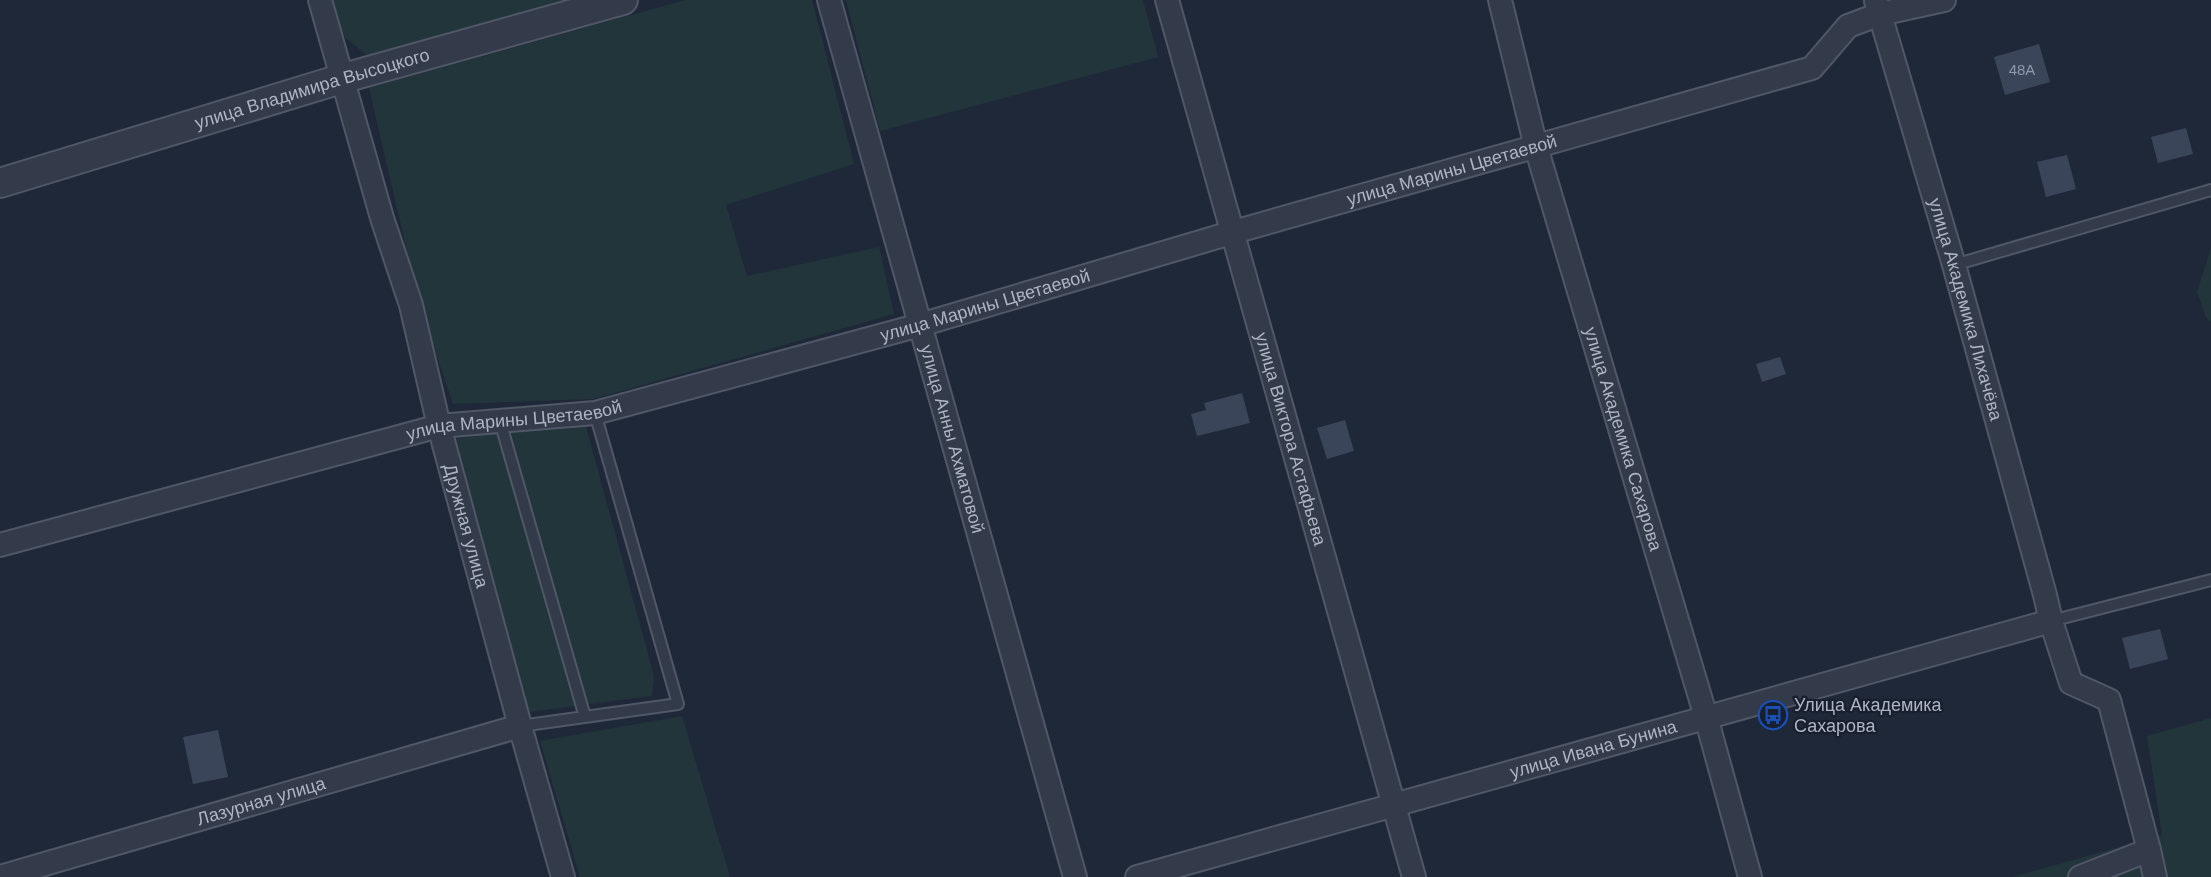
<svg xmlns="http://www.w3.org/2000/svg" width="2211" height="877" font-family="Arial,sans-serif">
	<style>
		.green { fill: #21353a }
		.building { fill: #3b4559 }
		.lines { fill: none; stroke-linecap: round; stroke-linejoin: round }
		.service-casing { stroke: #505767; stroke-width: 14 }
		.minor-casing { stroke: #505767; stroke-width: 26 }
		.tertiary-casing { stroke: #505767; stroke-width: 32 }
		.service { stroke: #333a49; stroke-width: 10 }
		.minor { stroke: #333a49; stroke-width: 22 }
		.tertiary { stroke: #333a49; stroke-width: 28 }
		.labels { text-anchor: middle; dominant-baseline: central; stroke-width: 4.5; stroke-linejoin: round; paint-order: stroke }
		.number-label { font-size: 15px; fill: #9098ab }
		.street-label { font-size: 18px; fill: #adb4c6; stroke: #181f2e }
		.poi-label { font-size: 18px; fill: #adb4c6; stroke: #181f2e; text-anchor: start }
	</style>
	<rect width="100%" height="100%" fill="#1f2839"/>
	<path class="green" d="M329,0H566L369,57L336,30Z
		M685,0H812L854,164L726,205L747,276L879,247L894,314L593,399L453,404L419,303L369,88Z
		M846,0H1143L1158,57L880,131Z
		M2211,248V322L2206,317L2197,292Z
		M585,423L654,676L652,696L528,712L453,439Z
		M682,716L730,877H580L540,741Z
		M2211,718V877H2012L2162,835L2147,736Z"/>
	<path class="building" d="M2039,44L2050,82L2005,95L1994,57Z
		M2186,128L2193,154L2158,163L2151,137Z
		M2067,155L2076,189L2046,197L2037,162Z
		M1780,357L1786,374L1762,382L1756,364Z
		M1242,393L1250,423L1197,436L1191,414L1206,410L1204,403Z
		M1345,420L1354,451L1327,459L1317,428Z
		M2160,629L2168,659L2130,669L2122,638Z
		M218,730L228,777L193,784L183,737Z"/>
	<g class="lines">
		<g class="service-casing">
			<path id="service" d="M1954,265L2211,190
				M500,421L585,717
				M2051,621L2211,580
				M520,726L678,704L595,413"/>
		</g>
		<g class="minor-casing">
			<g id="minor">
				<path id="s1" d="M320,0L382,218L411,305L439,426L520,726L563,877"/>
				<path id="s2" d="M829,0L1075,877"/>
				<path id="s3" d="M1167,0L1414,877"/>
				<path id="s4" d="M1500,0L1536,147L1706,717L1750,877"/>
				<path id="s5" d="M1876,1L1954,265L2045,595L2051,621L2071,683L2109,700L2149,850L2080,877"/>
				<path id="s6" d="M0,545L439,426L595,413L920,325L1234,232L1812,68L1848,26L1880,14L1944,0"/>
				<path d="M2149,850L2155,877"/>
				<path id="s7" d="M0,877L520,726"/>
				<path id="s8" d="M1137,877L2051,621"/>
			</g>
		</g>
		<g class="tertiary-casing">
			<g id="tertiary">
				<path id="s9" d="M0,183L344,78L623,0"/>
			</g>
		</g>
		<use href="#service" class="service"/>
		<use href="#minor" class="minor"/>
		<use href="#tertiary" class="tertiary"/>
	</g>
	<defs>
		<g id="bus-ring" transform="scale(1.5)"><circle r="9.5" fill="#181f2e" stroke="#1a4fb4" stroke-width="1.5"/><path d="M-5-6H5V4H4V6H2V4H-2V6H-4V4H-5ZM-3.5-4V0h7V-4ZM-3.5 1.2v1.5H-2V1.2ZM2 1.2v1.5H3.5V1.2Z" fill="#1a4fb4"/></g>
	</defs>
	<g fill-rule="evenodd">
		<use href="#bus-ring" x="1773" y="715"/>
	</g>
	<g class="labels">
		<g class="number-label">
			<text x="2022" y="69">48А</text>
		</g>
		<g class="street-label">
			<text stroke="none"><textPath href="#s9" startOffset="326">улица Владимира Высоцкого</textPath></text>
			<text stroke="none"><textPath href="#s6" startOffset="1502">улица Марины Цветаевой</textPath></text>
			<text stroke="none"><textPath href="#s6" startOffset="1016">улица Марины Цветаевой</textPath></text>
			<text stroke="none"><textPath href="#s5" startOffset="321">улица Академика Лихачёва</textPath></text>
			<text stroke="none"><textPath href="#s6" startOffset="530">улица Марины Цветаевой</textPath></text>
			<text stroke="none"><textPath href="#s2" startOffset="456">улица Анны Ахматовой</textPath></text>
			<text stroke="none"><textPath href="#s3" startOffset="456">улица Виктора Астафьева</textPath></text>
			<text stroke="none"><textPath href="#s4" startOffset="456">улица Академика Сахарова</textPath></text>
			<text stroke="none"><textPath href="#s1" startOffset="546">Дружная улица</textPath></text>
			<text stroke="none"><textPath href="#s8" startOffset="474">улица Ивана Бунина</textPath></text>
			<text stroke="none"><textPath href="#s7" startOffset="272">Лазурная улица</textPath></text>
		</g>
		<g class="poi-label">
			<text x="1794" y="705">Улица Академика<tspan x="1794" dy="21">Сахарова</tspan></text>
		</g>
	</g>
</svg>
